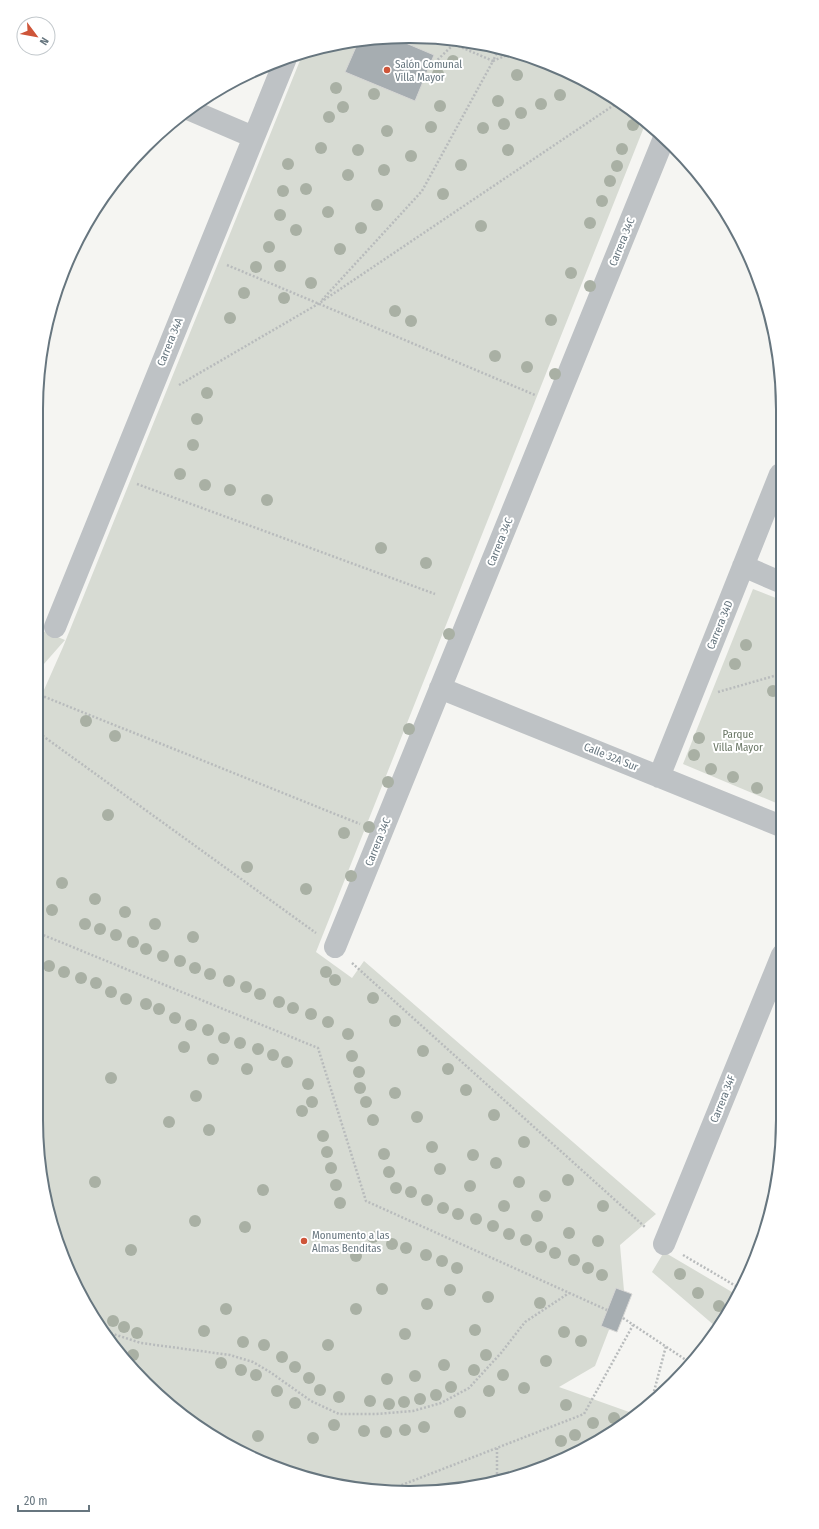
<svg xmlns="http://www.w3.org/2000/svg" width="819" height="1529" font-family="'Fira Sans Condensed',sans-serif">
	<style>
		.green { fill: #d7dbd3 }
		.building { fill: #a6adb1; stroke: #d6d6d4 }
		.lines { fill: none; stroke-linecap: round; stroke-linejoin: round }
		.path { stroke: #b8bbbc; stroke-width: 2.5; stroke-dasharray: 2 2; stroke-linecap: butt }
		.minor { stroke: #bec2c5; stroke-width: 22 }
		.tree { fill: #a9b0a4 }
		.poi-dot { fill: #ce5539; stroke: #fff; stroke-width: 1.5 }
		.labels { text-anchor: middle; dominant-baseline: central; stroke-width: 4; stroke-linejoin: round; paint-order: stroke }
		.poi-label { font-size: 11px; fill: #67767f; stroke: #fff; text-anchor: start }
		.street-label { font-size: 11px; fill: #67767f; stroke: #fff }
		.park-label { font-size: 11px; fill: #6a7765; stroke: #fff }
		.rim { fill: none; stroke: #67767f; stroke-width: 2 }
	</style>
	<rect width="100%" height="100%" fill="#f5f5f2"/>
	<path class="green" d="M434,37L506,49L575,75L646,122L316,952L352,978L364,961L656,1214L620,1245L624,1291L595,1366L559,1387L632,1413L574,1455L506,1480L434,1492L313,1480L202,1430L113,1347L56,1240L36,1119V708L63,647L303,53L361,39Z
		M753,589L781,600V805L683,764Z
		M38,629L65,640L36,673L37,633Z
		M664,1252L737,1295L715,1326L652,1272Z"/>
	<path class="building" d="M394,38L434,55L415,101L345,72L359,40Z
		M616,1288L632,1294L617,1332L601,1326Z"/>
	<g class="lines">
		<path class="path" d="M440,38L493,61L499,48
			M429,68L454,44
			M227,265L535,395
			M322,300L422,191L493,61L514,52
			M179,385L318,304L617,103
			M137,484L435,594
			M718,692L781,674
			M36,697H45L360,824
			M36,731L316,933
			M36,932L318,1048L366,1201L607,1310
			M352,963L645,1227
			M683,1255L741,1289
			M623,1318L689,1362
			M104,1329L110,1333L141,1343L230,1355L253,1362L270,1372L311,1401L339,1414H376L413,1411L441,1403L469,1388L501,1353L525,1322L569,1293
			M652,1399L666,1346
			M497,1482V1448
			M394,1488L584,1414L633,1325"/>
		<path class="minor" d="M190,110L253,137
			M743,566L780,582
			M55,627L286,58
			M440,688L781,826
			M659,777L780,474
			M335,947L664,138
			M664,1244L782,955"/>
	</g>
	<g class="tree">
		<circle cx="453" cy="61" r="6"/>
		<circle cx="438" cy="74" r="6"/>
		<circle cx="517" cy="75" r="6"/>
		<circle cx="336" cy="88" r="6"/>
		<circle cx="374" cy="94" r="6"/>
		<circle cx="560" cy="95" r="6"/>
		<circle cx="498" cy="101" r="6"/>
		<circle cx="541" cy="104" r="6"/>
		<circle cx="440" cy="106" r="6"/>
		<circle cx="343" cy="107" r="6"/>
		<circle cx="521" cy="113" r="6"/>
		<circle cx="329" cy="117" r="6"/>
		<circle cx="504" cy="124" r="6"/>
		<circle cx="633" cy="125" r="6"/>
		<circle cx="431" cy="127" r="6"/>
		<circle cx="483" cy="128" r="6"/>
		<circle cx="387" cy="131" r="6"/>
		<circle cx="321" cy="148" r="6"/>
		<circle cx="622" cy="149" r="6"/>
		<circle cx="358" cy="150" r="6"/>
		<circle cx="508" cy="150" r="6"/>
		<circle cx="411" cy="156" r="6"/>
		<circle cx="288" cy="164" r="6"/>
		<circle cx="461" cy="165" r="6"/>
		<circle cx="617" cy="166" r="6"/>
		<circle cx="384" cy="170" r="6"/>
		<circle cx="348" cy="175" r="6"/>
		<circle cx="610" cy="181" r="6"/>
		<circle cx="306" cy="189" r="6"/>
		<circle cx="283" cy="191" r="6"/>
		<circle cx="443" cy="194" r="6"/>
		<circle cx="602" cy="201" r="6"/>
		<circle cx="377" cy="205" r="6"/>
		<circle cx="328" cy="212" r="6"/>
		<circle cx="280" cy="215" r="6"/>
		<circle cx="590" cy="223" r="6"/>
		<circle cx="481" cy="226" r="6"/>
		<circle cx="361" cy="228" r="6"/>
		<circle cx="296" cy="230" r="6"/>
		<circle cx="269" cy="247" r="6"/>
		<circle cx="340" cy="249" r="6"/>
		<circle cx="280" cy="266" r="6"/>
		<circle cx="256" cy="267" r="6"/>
		<circle cx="571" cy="273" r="6"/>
		<circle cx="311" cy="283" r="6"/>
		<circle cx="590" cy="286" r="6"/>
		<circle cx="244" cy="293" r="6"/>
		<circle cx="284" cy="298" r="6"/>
		<circle cx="395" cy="311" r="6"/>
		<circle cx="230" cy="318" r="6"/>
		<circle cx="551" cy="320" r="6"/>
		<circle cx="411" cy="321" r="6"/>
		<circle cx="495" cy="356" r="6"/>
		<circle cx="527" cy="367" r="6"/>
		<circle cx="555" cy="374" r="6"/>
		<circle cx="207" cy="393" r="6"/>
		<circle cx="197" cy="419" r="6"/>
		<circle cx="193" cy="445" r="6"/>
		<circle cx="180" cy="474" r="6"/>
		<circle cx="205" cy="485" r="6"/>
		<circle cx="230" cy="490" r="6"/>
		<circle cx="267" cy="500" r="6"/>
		<circle cx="381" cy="548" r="6"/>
		<circle cx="426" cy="563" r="6"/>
		<circle cx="449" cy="634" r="6"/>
		<circle cx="746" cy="645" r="6"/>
		<circle cx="735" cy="664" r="6"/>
		<circle cx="773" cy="691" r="6"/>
		<circle cx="86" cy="721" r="6"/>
		<circle cx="409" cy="729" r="6"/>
		<circle cx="115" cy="736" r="6"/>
		<circle cx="699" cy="738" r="6"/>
		<circle cx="694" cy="755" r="6"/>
		<circle cx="711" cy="769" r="6"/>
		<circle cx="733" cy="777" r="6"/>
		<circle cx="388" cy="782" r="6"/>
		<circle cx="757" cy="788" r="6"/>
		<circle cx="108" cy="815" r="6"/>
		<circle cx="369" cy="827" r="6"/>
		<circle cx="344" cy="833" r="6"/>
		<circle cx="247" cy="867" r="6"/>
		<circle cx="351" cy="876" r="6"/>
		<circle cx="62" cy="883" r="6"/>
		<circle cx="306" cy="889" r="6"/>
		<circle cx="95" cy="899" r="6"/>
		<circle cx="52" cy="910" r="6"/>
		<circle cx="125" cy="912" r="6"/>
		<circle cx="85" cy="924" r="6"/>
		<circle cx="155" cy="924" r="6"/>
		<circle cx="100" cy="929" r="6"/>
		<circle cx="116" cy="935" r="6"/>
		<circle cx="193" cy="937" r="6"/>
		<circle cx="133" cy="942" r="6"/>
		<circle cx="146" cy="949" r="6"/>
		<circle cx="163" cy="956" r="6"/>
		<circle cx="180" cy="961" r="6"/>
		<circle cx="49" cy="966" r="6"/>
		<circle cx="195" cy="968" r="6"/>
		<circle cx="64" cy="972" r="6"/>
		<circle cx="326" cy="972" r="6"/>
		<circle cx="210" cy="974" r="6"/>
		<circle cx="81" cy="978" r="6"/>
		<circle cx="335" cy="980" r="6"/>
		<circle cx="229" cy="981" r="6"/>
		<circle cx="96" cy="983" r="6"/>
		<circle cx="246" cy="987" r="6"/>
		<circle cx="111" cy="992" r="6"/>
		<circle cx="260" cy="994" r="6"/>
		<circle cx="373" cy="998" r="6"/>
		<circle cx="126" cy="999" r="6"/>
		<circle cx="279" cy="1002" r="6"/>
		<circle cx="146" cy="1004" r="6"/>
		<circle cx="293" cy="1008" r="6"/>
		<circle cx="159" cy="1009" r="6"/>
		<circle cx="311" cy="1014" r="6"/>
		<circle cx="175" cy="1018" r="6"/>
		<circle cx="395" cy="1021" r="6"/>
		<circle cx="328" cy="1022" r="6"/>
		<circle cx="191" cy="1025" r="6"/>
		<circle cx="208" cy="1030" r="6"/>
		<circle cx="348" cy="1034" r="6"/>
		<circle cx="224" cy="1038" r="6"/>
		<circle cx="240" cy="1043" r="6"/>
		<circle cx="184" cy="1047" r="6"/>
		<circle cx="258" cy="1049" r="6"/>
		<circle cx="423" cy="1051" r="6"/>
		<circle cx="273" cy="1055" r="6"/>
		<circle cx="352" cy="1056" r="6"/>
		<circle cx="213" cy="1059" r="6"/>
		<circle cx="287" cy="1062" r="6"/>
		<circle cx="247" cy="1069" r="6"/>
		<circle cx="448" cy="1069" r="6"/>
		<circle cx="359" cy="1072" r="6"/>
		<circle cx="111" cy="1078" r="6"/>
		<circle cx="308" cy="1084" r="6"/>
		<circle cx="360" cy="1088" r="6"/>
		<circle cx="466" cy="1090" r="6"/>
		<circle cx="395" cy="1093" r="6"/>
		<circle cx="196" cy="1096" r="6"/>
		<circle cx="312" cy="1102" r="6"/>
		<circle cx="366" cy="1102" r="6"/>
		<circle cx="302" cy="1111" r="6"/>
		<circle cx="494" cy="1115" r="6"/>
		<circle cx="417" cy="1117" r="6"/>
		<circle cx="373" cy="1120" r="6"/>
		<circle cx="169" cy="1122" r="6"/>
		<circle cx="209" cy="1130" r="6"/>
		<circle cx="323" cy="1136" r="6"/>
		<circle cx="524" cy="1142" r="6"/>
		<circle cx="432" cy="1147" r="6"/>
		<circle cx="327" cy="1152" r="6"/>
		<circle cx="384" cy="1154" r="6"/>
		<circle cx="473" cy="1155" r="6"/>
		<circle cx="496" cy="1163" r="6"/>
		<circle cx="331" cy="1168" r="6"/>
		<circle cx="440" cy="1169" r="6"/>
		<circle cx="389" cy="1172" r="6"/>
		<circle cx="568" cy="1180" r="6"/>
		<circle cx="95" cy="1182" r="6"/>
		<circle cx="519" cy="1182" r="6"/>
		<circle cx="336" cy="1185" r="6"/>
		<circle cx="470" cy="1186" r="6"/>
		<circle cx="396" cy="1188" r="6"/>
		<circle cx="263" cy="1190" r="6"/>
		<circle cx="411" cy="1192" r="6"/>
		<circle cx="545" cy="1196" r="6"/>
		<circle cx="427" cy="1200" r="6"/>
		<circle cx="340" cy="1203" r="6"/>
		<circle cx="504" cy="1206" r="6"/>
		<circle cx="603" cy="1206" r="6"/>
		<circle cx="443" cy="1208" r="6"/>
		<circle cx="458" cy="1214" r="6"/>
		<circle cx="537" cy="1216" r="6"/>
		<circle cx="476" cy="1219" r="6"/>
		<circle cx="195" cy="1221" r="6"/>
		<circle cx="493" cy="1226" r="6"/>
		<circle cx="245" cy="1227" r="6"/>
		<circle cx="569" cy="1233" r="6"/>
		<circle cx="509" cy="1234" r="6"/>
		<circle cx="373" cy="1237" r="6"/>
		<circle cx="526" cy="1240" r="6"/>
		<circle cx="598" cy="1241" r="6"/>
		<circle cx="392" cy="1244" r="6"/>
		<circle cx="541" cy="1247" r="6"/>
		<circle cx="406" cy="1248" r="6"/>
		<circle cx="131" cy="1250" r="6"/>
		<circle cx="555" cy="1253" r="6"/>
		<circle cx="426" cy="1255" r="6"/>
		<circle cx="356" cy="1256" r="6"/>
		<circle cx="574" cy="1260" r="6"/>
		<circle cx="442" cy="1261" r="6"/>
		<circle cx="457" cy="1268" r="6"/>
		<circle cx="588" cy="1268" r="6"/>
		<circle cx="680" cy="1274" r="6"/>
		<circle cx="602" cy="1275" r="6"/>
		<circle cx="382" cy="1289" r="6"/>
		<circle cx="450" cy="1290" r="6"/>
		<circle cx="698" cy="1293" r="6"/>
		<circle cx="488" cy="1297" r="6"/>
		<circle cx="540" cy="1303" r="6"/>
		<circle cx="427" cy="1304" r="6"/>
		<circle cx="719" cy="1306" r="6"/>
		<circle cx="226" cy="1309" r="6"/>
		<circle cx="356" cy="1309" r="6"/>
		<circle cx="113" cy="1321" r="6"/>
		<circle cx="124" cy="1327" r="6"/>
		<circle cx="475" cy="1330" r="6"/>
		<circle cx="204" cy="1331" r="6"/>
		<circle cx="564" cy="1332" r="6"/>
		<circle cx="137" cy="1333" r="6"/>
		<circle cx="405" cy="1334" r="6"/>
		<circle cx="581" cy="1341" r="6"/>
		<circle cx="243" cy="1342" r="6"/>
		<circle cx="264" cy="1345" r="6"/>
		<circle cx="328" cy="1345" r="6"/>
		<circle cx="133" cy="1355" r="6"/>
		<circle cx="486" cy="1355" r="6"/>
		<circle cx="282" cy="1357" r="6"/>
		<circle cx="546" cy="1361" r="6"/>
		<circle cx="221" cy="1363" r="6"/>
		<circle cx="444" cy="1365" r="6"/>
		<circle cx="295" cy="1367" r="6"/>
		<circle cx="241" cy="1370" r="6"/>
		<circle cx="474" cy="1370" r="6"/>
		<circle cx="256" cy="1375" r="6"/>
		<circle cx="503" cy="1375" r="6"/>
		<circle cx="415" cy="1376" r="6"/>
		<circle cx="309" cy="1378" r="6"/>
		<circle cx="387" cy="1379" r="6"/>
		<circle cx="451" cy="1387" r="6"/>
		<circle cx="524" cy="1388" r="6"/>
		<circle cx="320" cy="1390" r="6"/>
		<circle cx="277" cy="1391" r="6"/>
		<circle cx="489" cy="1391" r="6"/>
		<circle cx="436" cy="1395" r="6"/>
		<circle cx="339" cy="1397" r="6"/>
		<circle cx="420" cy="1399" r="6"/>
		<circle cx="370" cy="1401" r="6"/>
		<circle cx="404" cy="1402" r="6"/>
		<circle cx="295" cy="1403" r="6"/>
		<circle cx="389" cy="1404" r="6"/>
		<circle cx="566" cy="1405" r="6"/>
		<circle cx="460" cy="1412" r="6"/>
		<circle cx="614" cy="1418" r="6"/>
		<circle cx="593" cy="1423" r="6"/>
		<circle cx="334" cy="1425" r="6"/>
		<circle cx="424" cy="1427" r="6"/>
		<circle cx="405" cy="1430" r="6"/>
		<circle cx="364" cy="1431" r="6"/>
		<circle cx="386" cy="1432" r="6"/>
		<circle cx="575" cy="1435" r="6"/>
		<circle cx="258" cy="1436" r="6"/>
		<circle cx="313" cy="1438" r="6"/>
		<circle cx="561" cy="1441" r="6"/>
	</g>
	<g class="poi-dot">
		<circle cx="387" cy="70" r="4"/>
		<circle cx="304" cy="1241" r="4"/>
	</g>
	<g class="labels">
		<g class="poi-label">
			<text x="395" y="64">Salón Comunal<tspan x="395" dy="13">Villa Mayor</tspan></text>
			<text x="312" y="1235">Monumento a las<tspan x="312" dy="13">Almas Benditas</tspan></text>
		</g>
		<g class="street-label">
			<text transform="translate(622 242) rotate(-68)">Carrera 34C</text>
			<text transform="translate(170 342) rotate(-68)">Carrera 34A</text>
			<text transform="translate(500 542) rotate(-68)">Carrera 34C</text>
			<text transform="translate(720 625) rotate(-68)">Carrera 34D</text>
			<text transform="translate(611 757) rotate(22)">Calle 32A Sur</text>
			<text transform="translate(378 842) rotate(-68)">Carrera 34C</text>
			<text transform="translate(723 1099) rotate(-68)">Carrera 34F</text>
		</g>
		<g class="park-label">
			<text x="738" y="734">Parque<tspan x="738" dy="13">Villa Mayor</tspan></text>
		</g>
	</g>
	<path d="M0 0H819V1529H0ZM409 43H410A366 366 0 0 1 776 409V1120A366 366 0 0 1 410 1486H409A366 366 0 0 1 43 1120V409A366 366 0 0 1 409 43Z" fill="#fff" fill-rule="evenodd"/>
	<path class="rim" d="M409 43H410A366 366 0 0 1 776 409V1120A366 366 0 0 1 410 1486H409A366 366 0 0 1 43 1120V409A366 366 0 0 1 409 43Z"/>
	<g transform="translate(36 36) rotate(122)"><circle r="19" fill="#ffffff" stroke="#c2c8cc"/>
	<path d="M0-3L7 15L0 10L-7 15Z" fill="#ce5539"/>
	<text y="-6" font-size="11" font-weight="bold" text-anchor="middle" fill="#67767f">N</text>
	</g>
	<path d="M18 1505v6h71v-6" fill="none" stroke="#67767f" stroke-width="2"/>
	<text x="24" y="1505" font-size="12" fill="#67767f" stroke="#ffffff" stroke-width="3" paint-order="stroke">20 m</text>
</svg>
